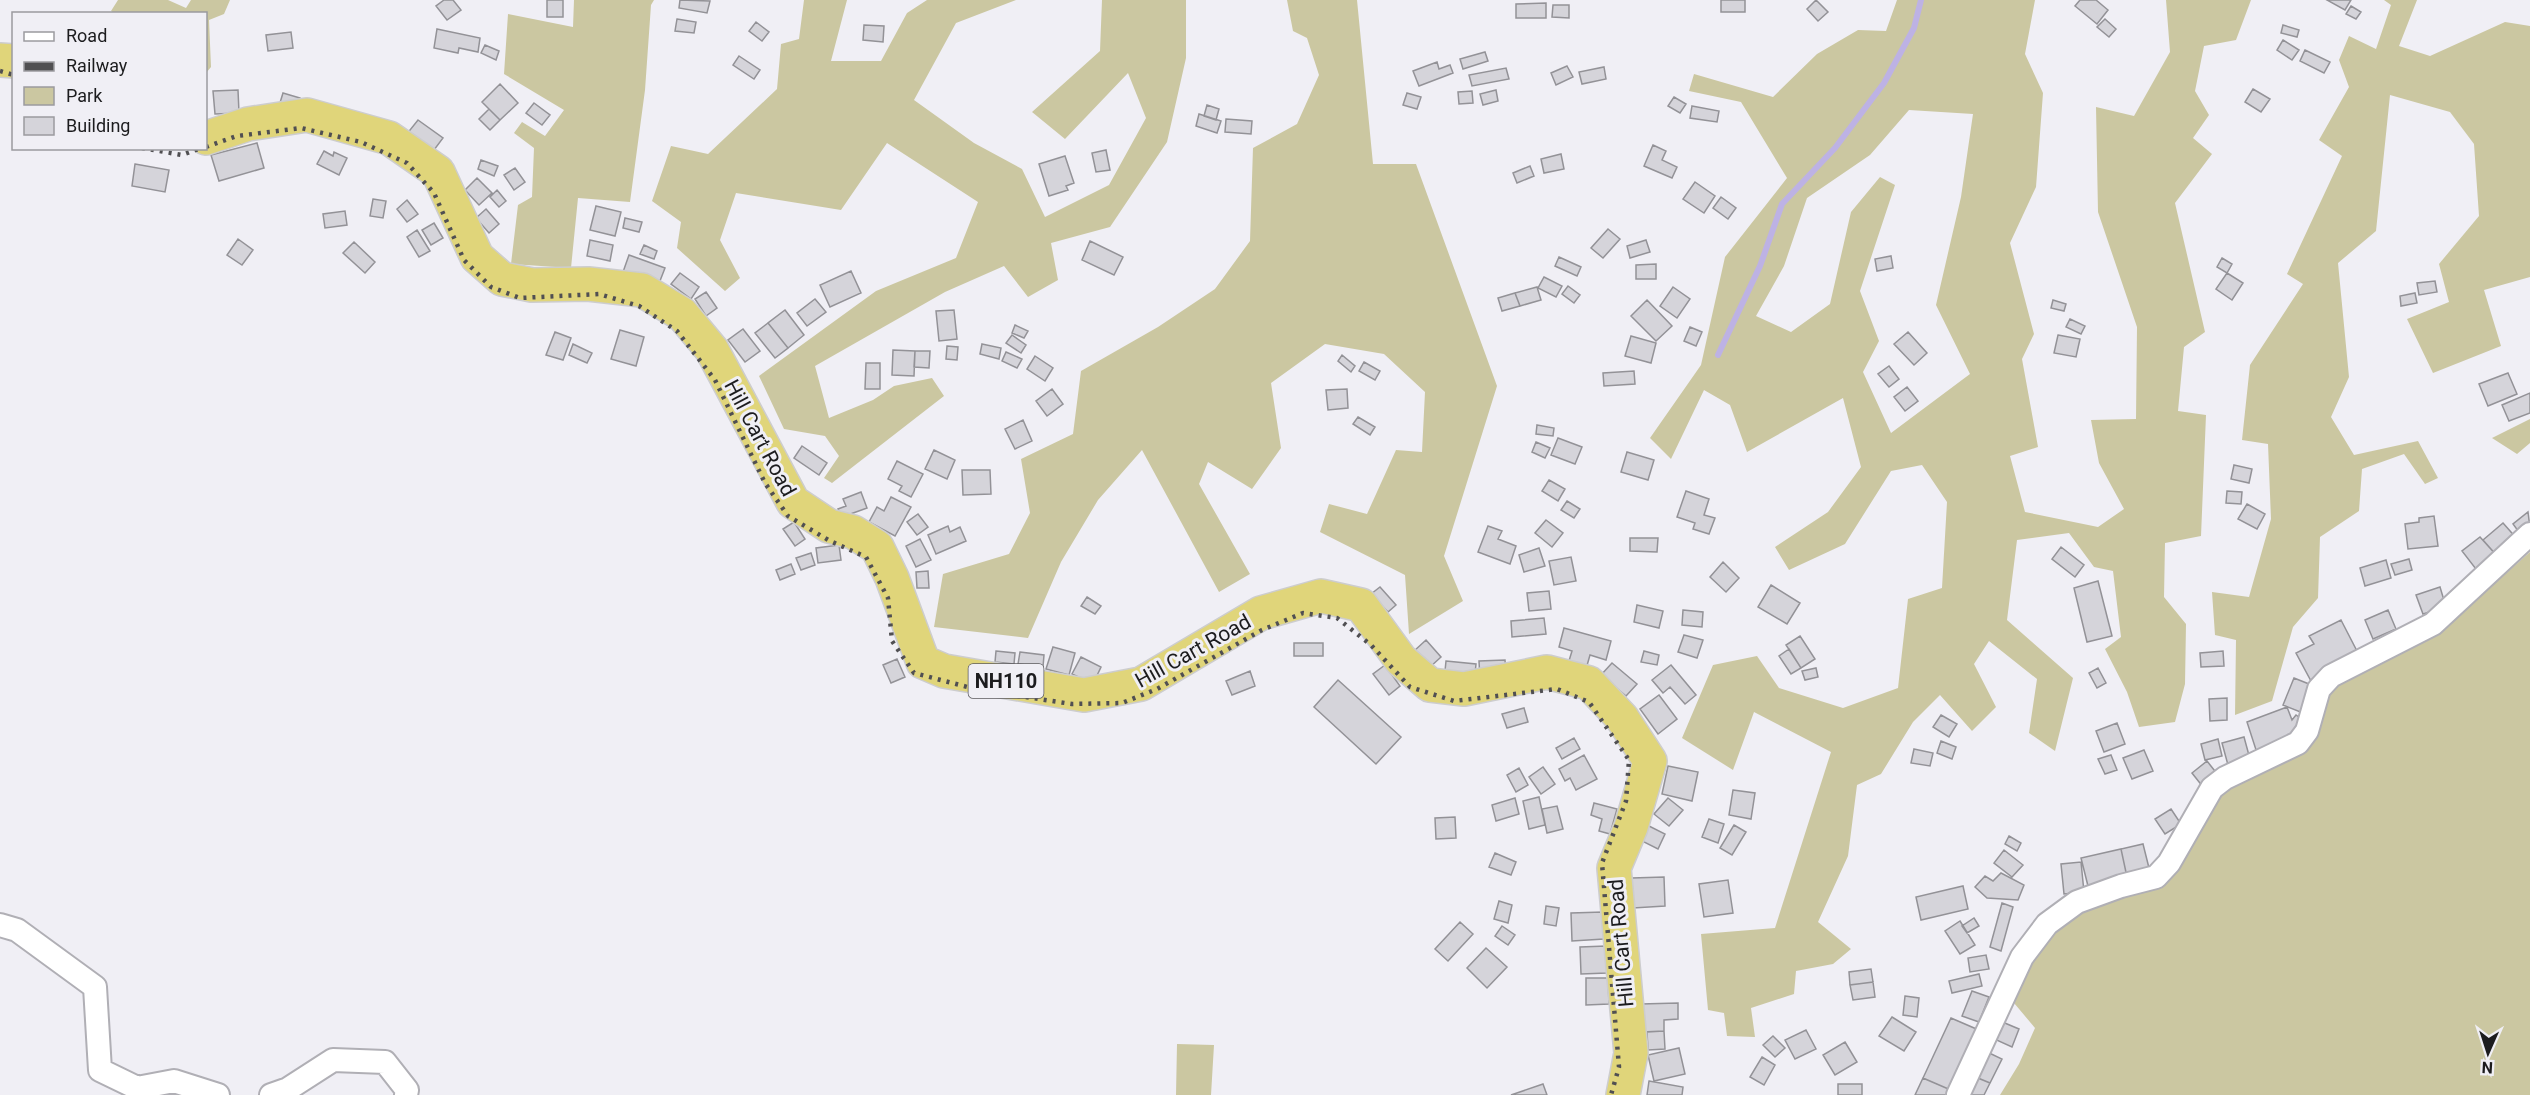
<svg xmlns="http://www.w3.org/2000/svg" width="2530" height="1095" font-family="Roboto,sans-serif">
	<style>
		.green { fill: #cbc7a1; fill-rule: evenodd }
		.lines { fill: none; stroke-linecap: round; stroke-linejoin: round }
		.stream { stroke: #bdb2e4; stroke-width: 6 }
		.building { fill: #d5d4da; stroke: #939297; stroke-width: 1.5 }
		.minor-casing { stroke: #b0afb5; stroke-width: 26 }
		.highway-casing { stroke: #cdcdce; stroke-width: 36 }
		.minor { stroke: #fff; stroke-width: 22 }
		.highway { stroke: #e0d57a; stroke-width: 33 }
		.rail { stroke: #504f52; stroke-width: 4.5; stroke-dasharray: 3 6; stroke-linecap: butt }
		.labels { text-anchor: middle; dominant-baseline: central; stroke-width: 6; stroke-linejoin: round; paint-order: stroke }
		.shield { fill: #f0eff5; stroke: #5c5b5e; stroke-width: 1.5 }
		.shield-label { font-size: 20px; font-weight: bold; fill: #1c1c1e }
		.street-label { font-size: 21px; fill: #1c1c1e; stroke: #f0eff5 }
	</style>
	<rect width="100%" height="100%" fill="#f0eff5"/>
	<path class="green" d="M118,0H168L186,8L191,0H230L224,14L209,20L211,67L206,73V14L114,13L111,11Z
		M574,0H654L651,5L645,90L630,202L578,198L571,268L511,264L518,205L532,197L534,148L514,133L522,122L545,136L564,110L504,74L508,14L573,27Z
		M804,0H847L831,61H881L907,13L927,0H1016L956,23L914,100L974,143L1022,169L1045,217L1109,185L1146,118L1128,73L1065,139L1032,112L1100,51L1102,0H1186V58L1167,142L1110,227L1051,243L1058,280L1028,297L1004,266L945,292L815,366L829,418L873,400L894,386L932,378L944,396L832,483L824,478L839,456L825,436L784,429L759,376L876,291L956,258L978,202L887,143L841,210L736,193L720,240L740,278L725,291L677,248L681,222L652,201L671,146L708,154L777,89L781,44L799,39Z
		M1287,0H1357L1373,164H1416L1497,386L1444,556L1463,601L1409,634L1405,575L1320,532L1329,504L1367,514L1396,450L1422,452L1425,392L1384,354L1325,344L1271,383L1281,448L1252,489L1208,462L1199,484L1250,574L1219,592L1142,450L1098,500L1061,562L1028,638L934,627L943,574L1009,554L1030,513L1021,459L1073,434L1081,371L1158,327L1215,289L1250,241L1253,148L1297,124L1319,75L1307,38L1293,31Z
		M1897,0H2035L2025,54L2043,93L2036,187L2010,243L2034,334L2022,359L2038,447L2010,456L2025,512L2098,527L2124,509L2099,463L2091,420L2136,419L2137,327L2098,212L2096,107L2134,116L2170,52L2166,0H2251L2236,40L2204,46L2195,91L2209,115L2193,138L2212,154L2175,203L2205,332L2184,347L2178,411L2206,415L2201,536L2165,543L2164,597L2186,624L2185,684L2175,722L2139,727L2127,692L2105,649L2121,637L2113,571L2094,567L2069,533L2017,540L2007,620L2073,678L2055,751L2029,733L2037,679L1989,641L1974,664L1996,707L1972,731L1940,695L1913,722L1881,774L1857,785L1848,856L1818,922L1851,949L1833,964L1796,971L1794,994L1751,1008L1755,1037L1727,1036L1724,1013L1708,1010L1701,934L1775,928L1831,752L1754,712L1733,770L1682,738L1713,665L1757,656L1779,688L1843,708L1898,688L1908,599L1942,588L1947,502L1922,465L1891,471L1845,544L1789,570L1775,547L1828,512L1861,467L1843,398L1747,452L1730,405L1704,390L1671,459L1650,438L1701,365L1725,257L1787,178L1741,102L1689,91L1694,74L1773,97L1817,54L1858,30L1886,31ZM1909,110L1973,114L1961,197L1936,305L1970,374L1891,433L1863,372L1879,341L1860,291L1895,185L1880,177L1851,212L1830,304L1791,332L1756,316L1784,266L1807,198L1870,155Z
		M2384,0H2417L2399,46L2430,56L2505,22L2530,26V277L2484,290L2501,346L2433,373L2407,319L2449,302L2439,264L2479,216L2474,144L2450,112L2390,95L2376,231L2338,263L2349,377L2331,417L2354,455L2418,441L2438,478L2425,484L2404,454L2362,469L2359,511L2320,537L2318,598L2293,627L2272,701L2235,715L2236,640L2215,635L2212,592L2249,597L2271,519L2268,444L2242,440L2250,365L2303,284L2287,274L2342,156L2319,140L2349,87L2339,60L2349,36L2376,49L2391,5Z
		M2530,419V443L2517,454L2492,438Z
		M2530,552V1095H2000L2019,1064L2035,1028L2009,997L2028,960L2056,927L2087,909L2129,893L2219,793L2300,751L2319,733L2327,694L2339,682L2441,631Z
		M1177,1044L1214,1045L1211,1095H1176Z"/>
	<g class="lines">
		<path class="stream" d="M1718,355L1760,266L1782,204L1835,148L1884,83L1914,28L1921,0"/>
	</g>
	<path class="building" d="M444,0H453L461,10L447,20L436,6Z
		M547,0H563V17H547Z
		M680,0L710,1L707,13L679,8Z
		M1721,0H1745V12H1721Z
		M1816,0L1828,12L1818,21L1807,9Z
		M2080,0H2096L2108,10L2097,24L2075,6Z
		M2327,0H2351L2345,10Z
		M1546,3V18H1516V4Z
		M1553,5H1569V18L1552,17Z
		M2351,6L2361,12L2356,19L2346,14Z
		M677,19L696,22L694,33L675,31Z
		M2105,19L2116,29L2109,37L2097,27Z
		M756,22L769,32L762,41L749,31Z
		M864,25L884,26L883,42L863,40Z
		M2283,25L2299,30L2297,37L2281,33Z
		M437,29L480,38L478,52L459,48L458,53L434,48Z
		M291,32L293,48L268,51L266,35Z
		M2283,40L2299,50L2292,60L2277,50Z
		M485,45L499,51L496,60L481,53Z
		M2305,50L2330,62L2324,73L2300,61Z
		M1485,52L1488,61L1463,69L1460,59Z
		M739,56L760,70L754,79L733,65Z
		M1437,62L1439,69L1450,65L1453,73L1419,86L1413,71Z
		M1567,66L1573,77L1556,85L1551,73Z
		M1604,67L1606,79L1582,84L1579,72Z
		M1506,68L1509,79L1472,86L1469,75Z
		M500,84L518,103L500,120L482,102Z
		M2253,89L2270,99L2261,112L2245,102Z
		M238,90L239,113L215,114L213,91Z
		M1496,90L1498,101L1483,105L1480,94Z
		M1472,91L1473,103L1459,104L1458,92Z
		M283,93L300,98L296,111L279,106Z
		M1407,93L1421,97L1417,109L1403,105Z
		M1674,97L1686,104L1680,113L1668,106Z
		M534,103L550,115L542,125L526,113Z
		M1207,105L1219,109L1216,120L1204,116Z
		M1692,106L1719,111L1717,122L1690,118Z
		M489,109L500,120L490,130L479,119Z
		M1199,114L1221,121L1217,133L1196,126Z
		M1226,119L1252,121L1251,134L1225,132Z
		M418,120L443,138L431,154L406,135Z
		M257,143L264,168L219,181L211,155Z
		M1653,145L1666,151L1662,160L1677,167L1672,178L1644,166Z
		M1106,150L1110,170L1096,172L1092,153Z
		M324,151L333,156L334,152L347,158L339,175L317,164Z
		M1561,154L1564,169L1544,173L1541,159Z
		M1065,156L1074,183L1066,186L1068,190L1049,196L1039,164Z
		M481,160L498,166L494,176L478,169Z
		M135,164L169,170L165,192L132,186Z
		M1530,166L1534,176L1517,183L1513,173Z
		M515,168L525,182L514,190L504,175Z
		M477,178L492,193L479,205L465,190Z
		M1695,182L1715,196L1704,213L1683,199Z
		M497,190L506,201L499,207L490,197Z
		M1721,197L1736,208L1728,219L1713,208Z
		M373,199L386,201L383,218L370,216Z
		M407,200L418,214L407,222L397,209Z
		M596,206L621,212L615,236L590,230Z
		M486,209L499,224L489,233L476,218Z
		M345,211L347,225L325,228L323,214Z
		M625,218L642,222L639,232L623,228Z
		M434,223L443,238L431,245L422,230Z
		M1608,229L1620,239L1603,258L1591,248Z
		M417,230L430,251L419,257L407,237Z
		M238,239L253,250L242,265L227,255Z
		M590,240L613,245L610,261L587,256Z
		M1646,240L1650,252L1630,258L1627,246Z
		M1090,241L1123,257L1114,275L1082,260Z
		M354,242L375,262L365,273L343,253Z
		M644,245L657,251L654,259L640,254Z
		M629,255L665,268L658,286L623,272Z
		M1891,256L1893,268L1877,271L1875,259Z
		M1559,257L1581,267L1577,276L1555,266Z
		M2222,258L2232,264L2227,273L2217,267Z
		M1656,264V279H1636V265Z
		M851,271L861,293L830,307L820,285Z
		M680,273L699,287L691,299L671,284Z
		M2227,273L2243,283L2232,300L2216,289Z
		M1544,277L1562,286L1556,297L1538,288Z
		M2435,281L2437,292L2419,295L2417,283Z
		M1568,286L1580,295L1574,303L1562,294Z
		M1537,287L1541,300L1520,306L1515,293Z
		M1673,287L1690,299L1677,318L1660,306Z
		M706,292L717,308L706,316L695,299Z
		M1515,293L1520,306L1502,311L1498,298Z
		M2415,293L2417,303L2401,306L2400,296Z
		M815,299L826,312L807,326L797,313Z
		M1647,300L1672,326L1656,341L1631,316Z
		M2053,300L2066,304L2064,311L2051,308Z
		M785,310L804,335L788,348L768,323Z
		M954,310L957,339L939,341L936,311Z
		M2070,319L2085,326L2081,334L2066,327Z
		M768,323L788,348L775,358L755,333Z
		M1015,325L1028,331L1024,338L1012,333Z
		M1690,327L1702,332L1696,346L1684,341Z
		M743,329L760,351L745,362L728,340Z
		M620,330L644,337L636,366L611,359Z
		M555,332L571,338L563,360L546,355Z
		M1908,332L1927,353L1914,365L1894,344Z
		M1012,335L1026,345L1021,353L1006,343Z
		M2058,335L2080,339L2076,357L2054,353Z
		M1631,336L1656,343L1651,363L1625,356Z
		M573,344L592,353L587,363L569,355Z
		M982,344L1001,348L999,359L980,354Z
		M947,346L958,347L957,360L946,359Z
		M893,350L915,351L914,376L892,375Z
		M915,351H930L929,368L914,367Z
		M1006,352L1022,359L1017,368L1002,361Z
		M1342,355L1355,366L1351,372L1338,361Z
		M1035,356L1053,368L1045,381L1027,369Z
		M1364,362L1380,371L1375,380L1359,371Z
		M866,363H880V389H865Z
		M1889,366L1899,379L1889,387L1878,374Z
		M1634,371L1635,384L1604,386L1603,373Z
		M2508,373L2517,394L2488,406L2479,384Z
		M1907,387L1918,401L1905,411L1894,397Z
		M1052,389L1063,404L1047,416L1036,401Z
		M1347,389L1348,408L1328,410L1326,390Z
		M2530,393V413L2509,421L2502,405Z
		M1358,417L1375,427L1370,435L1353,424Z
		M1023,420L1032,441L1015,449L1005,429Z
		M1537,425L1554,428L1553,436L1536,434Z
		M1558,438L1582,447L1575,464L1551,455Z
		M1536,442L1550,448L1545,458L1532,452Z
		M802,446L827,463L819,475L794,458Z
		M934,450L955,460L947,479L925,469Z
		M1627,452L1654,460L1648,480L1621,472Z
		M897,461L923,474L911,497L899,491L902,486L888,479Z
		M2234,465L2252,469L2249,483L2231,479Z
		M962,470H990L991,494L963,495Z
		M1549,480L1565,489L1558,501L1542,491Z
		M1686,491L1709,499L1704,515L1715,518L1709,534L1693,529L1695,523L1677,517Z
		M2227,491L2242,492L2241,504L2226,503Z
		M861,492L867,508L842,517L838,509L846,506L843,499Z
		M891,497L911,507L895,536L869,522L877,507L884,511Z
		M1567,501L1580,509L1574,518L1561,510Z
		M2247,504L2265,514L2257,529L2238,519Z
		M2528,512L2530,528L2521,535L2513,524Z
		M918,514L928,527L917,535L907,522Z
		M2434,516L2438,546L2408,549L2405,524L2419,522V518Z
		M1546,520L1563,533L1552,547L1535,533Z
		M794,522L805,539L795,546L783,529Z
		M2503,523L2518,540L2498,557L2483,540Z
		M948,526L950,532L960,527L966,541L936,554L928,535Z
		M1488,526L1502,531L1498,539L1516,546L1510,564L1478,552Z
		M2480,537L2498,557L2479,573L2462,551Z
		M1630,538H1658L1657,552L1630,551Z
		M920,539L931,560L916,567L906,546Z
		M839,545L841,560L818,563L816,548Z
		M2061,547L2084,565L2075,577L2052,559Z
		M1539,548L1545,566L1524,572L1519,555Z
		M811,553L815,565L801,570L796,558Z
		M1571,557L1576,581L1554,585L1549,561Z
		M2409,559L2412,570L2395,575L2391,564Z
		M2386,560L2391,578L2365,586L2360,568Z
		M1723,562L1739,578L1726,592L1710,577Z
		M791,564L795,574L780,580L776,570Z
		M928,571L929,588H917L916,572Z
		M2098,581L2112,636L2087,642L2074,588Z
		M1771,585L1800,603L1787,624L1758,607Z
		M1380,587L1396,605L1388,612L1371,594Z
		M2440,587L2446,607L2423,614L2416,595Z
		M1549,591L1551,609L1529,611L1527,593Z
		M1087,597L1101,606L1095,614L1081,606Z
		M1637,605L1663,611L1659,628L1634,622Z
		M1683,610L1703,612L1702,627L1682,625Z
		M2388,610L2396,629L2373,639L2365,620Z
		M1544,618L1546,634L1512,637L1511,621Z
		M2341,620L2359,655L2311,681L2296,653L2314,644L2309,636Z
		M1564,628L1611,641L1606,660L1590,655L1586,669L1568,664L1572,651L1559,647Z
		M1684,635L1703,640L1697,658L1678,652Z
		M1800,636L1815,659L1801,668L1786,645Z
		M1426,640L1441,657L1429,668L1414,651Z
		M1294,643H1323V656H1294Z
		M1053,647L1075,653L1069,675L1046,669Z
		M1789,649L1801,668L1791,674L1779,656Z
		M996,651L1015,653L1014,664L995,662Z
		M1644,651L1659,655L1657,665L1641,662Z
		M2223,651L2224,666L2201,667L2200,653Z
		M1020,652L1044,655L1043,667L1018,664Z
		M1081,657L1101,667L1093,684L1072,674Z
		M897,659L905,677L891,683L883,665Z
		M1505,660L1506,675L1480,680L1479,661Z
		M1446,661L1476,664L1474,684L1444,681Z
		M1612,663L1637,684L1626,696L1601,675Z
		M1385,665L1400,686L1389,695L1373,674Z
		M1671,665L1696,695L1685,704L1670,687L1663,693L1652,680Z
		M1816,668L1818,677L1805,680L1802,671Z
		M2098,668L2106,683L2097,688L2089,673Z
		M1250,671L1255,686L1232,695L1226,681Z
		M2294,678L2314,686L2303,713L2283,705Z
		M1338,680L1401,737L1376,764L1314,707Z
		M1659,695L1677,719L1658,734L1640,709Z
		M2227,698V720L2210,721L2209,699Z
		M2287,707L2292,720L2296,715L2304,721L2291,740L2258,756L2247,722Z
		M1524,708L1528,722L1507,728L1502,714Z
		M1941,715L1957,724L1949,737L1933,727Z
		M2117,723L2125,744L2104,752L2096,731Z
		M2244,737L2250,759L2228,765L2222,743Z
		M1574,738L1580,749L1562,759L1556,748Z
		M2218,739L2222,756L2205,760L2201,744Z
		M1941,741L1956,747L1952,759L1937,753Z
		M1914,749L1933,753L1930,766L1911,763Z
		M2144,750L2153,771L2132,779L2123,758Z
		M1584,755L1597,779L1576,790L1570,778L1565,781L1559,769Z
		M2111,755L2117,770L2105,774L2098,759Z
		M2207,761L2218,775L2203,787L2192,773Z
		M1668,766L1698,772L1692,801L1662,794Z
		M1543,767L1555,784L1541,794L1529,777Z
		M1519,768L1528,785L1516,792L1507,775Z
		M1733,790L1755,793L1751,819L1729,815Z
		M1539,797L1545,825L1529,829L1523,801Z
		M1515,798L1519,814L1496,821L1492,805Z
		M1668,798L1683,810L1669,826L1654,814Z
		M1594,803L1617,809L1610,834L1599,831L1602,819L1591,815Z
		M1557,806L1563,829L1547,833L1542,809Z
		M2171,809L2181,824L2165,834L2155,819Z
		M1455,817L1456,838L1436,839L1435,818Z
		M1709,819L1724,824L1718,843L1702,837Z
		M1647,825L1665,834L1658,849L1640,840Z
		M1734,825L1746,832L1732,855L1720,848Z
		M2009,836L2021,843L2017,851L2005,844Z
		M2143,844L2150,872L2127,877L2121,849Z
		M2121,849L2127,877L2088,886L2081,858Z
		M2004,850L2023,865L2012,877L1994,863Z
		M1495,853L1516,862L1511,875L1489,867Z
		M2081,862L2084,892L2064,894L2061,864Z
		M2001,873L2024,885L2018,900L1987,898L1975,887L1985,876L1993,881Z
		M1664,877L1665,906L1633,908L1632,878Z
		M1728,880L1733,913L1704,917L1699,884Z
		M1963,886L1968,909L1921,920L1916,897Z
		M1499,901L1512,905L1508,923L1494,919Z
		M2002,903L2013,907L2001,951L1990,947Z
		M1546,906L1559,908L1556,926L1544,924Z
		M1603,912L1604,939L1572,941L1571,913Z
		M1974,918L1979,926L1967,933L1962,926Z
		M1960,921L1975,945L1960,954L1945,931Z
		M1460,922L1473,934L1448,961L1435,949Z
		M1502,926L1515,935L1508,945L1495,936Z
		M1606,946L1607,973L1581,974L1580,947Z
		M1486,948L1507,967L1487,988L1467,968Z
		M1986,955L1989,969L1970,972L1968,958Z
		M1871,969L1873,982L1850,985L1849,972Z
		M1979,974L1982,986L1952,993L1949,981Z
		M1586,978H1608L1609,1004L1586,1005Z
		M1873,982L1875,997L1853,1000L1850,985Z
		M1972,991L1989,997L1979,1022L1962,1016Z
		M1905,996L1919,998L1917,1017L1903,1015Z
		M1678,1003V1019L1664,1020V1031L1642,1032L1641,1004Z
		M1892,1017L1916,1032L1904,1051L1879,1036Z
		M1951,1018L1981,1031L1953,1091L1923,1078Z
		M2000,1021L2019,1029L2012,1047L1992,1038Z
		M1806,1030L1816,1049L1795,1059L1785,1040Z
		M1664,1031L1665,1049L1648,1050L1647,1032Z
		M1773,1036L1785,1048L1775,1057L1763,1045Z
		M1845,1042L1857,1062L1835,1075L1823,1055Z
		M1679,1048L1685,1074L1654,1081L1648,1055Z
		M1985,1051L2002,1059L1990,1083L1973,1076Z
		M1762,1057L1775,1065L1764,1085L1750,1077Z
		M1973,1076L1990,1083L1984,1095H1964Z
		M1923,1078L1953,1091L1951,1095H1915Z
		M1649,1081L1683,1087L1682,1095H1647Z
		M1543,1084L1547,1095H1511Z
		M1838,1084H1862V1095H1838Z"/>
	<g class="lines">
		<g class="minor-casing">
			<path id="minor" d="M0,925L17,930L95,987L100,1070L137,1088L174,1081L218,1095
				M271,1095L288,1089L333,1060L385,1062L407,1090L406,1095
				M1958,1095L2022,957L2047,924L2077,902L2121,886L2156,877L2169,863L2212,788L2225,778L2298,743L2307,731L2319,689L2331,676L2433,624L2530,534"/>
		</g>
		<g class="highway-casing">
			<path id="highway" d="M0,60L14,61
				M206,138L248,124L307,115L389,138L438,172L477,257L502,279L532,285L588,284L642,290L682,314L712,350L793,502L829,526L853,532L877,547L892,578L923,662L944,671L1084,695L1141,684L1261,613L1321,596L1361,605L1401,660L1430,685L1464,689L1547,672L1589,683L1622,718L1650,761L1631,827L1614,868L1631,1053L1623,1095"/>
		</g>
		<use href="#minor" class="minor"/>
		<use href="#highway" class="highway"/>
		<path class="rail" d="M0,71L14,75
			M206,147L237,136L301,128L361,142L407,163L434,193L464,260L491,287L520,298L599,294L639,306L677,331L715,380L765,483L788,516L830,541L866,557L888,598L892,641L914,673L979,690L1072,704L1122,703L1157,689L1262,630L1303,613L1337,618L1371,645L1410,687L1454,701L1557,689L1589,702L1629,760L1626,801L1602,863L1619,1067L1611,1095
			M142,148L182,155L201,148"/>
	</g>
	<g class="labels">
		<rect class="shield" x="968.5" y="664" width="75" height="34" rx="4.5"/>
		<g class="shield-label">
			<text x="1006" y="681">NH110</text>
		</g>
		<g class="street-label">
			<text transform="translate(760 438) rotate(62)">Hill Cart Road</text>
			<text transform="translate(1193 651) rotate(-29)">Hill Cart Road</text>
			<text transform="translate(1621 943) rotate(-95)">Hill Cart Road</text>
		</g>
	</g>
	<rect x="12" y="12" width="195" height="138" fill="#f0eff5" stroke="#9b9b9f" stroke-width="1.5"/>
	<rect x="24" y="32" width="30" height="9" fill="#ffffff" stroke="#9b9b9f" stroke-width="1.5"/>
	<text x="66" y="42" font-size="18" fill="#1c1c1e">Road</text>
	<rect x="24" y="62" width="30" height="9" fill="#504f52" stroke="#9b9b9f" stroke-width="1.5"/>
	<text x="66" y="72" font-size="18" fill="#1c1c1e">Railway</text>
	<rect x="24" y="87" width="30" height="18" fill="#cbc7a1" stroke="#9b9b9f" stroke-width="1.5"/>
	<text x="66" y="102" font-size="18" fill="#1c1c1e">Park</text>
	<rect x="24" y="117" width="30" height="18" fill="#d5d4da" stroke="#9b9b9f" stroke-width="1.5"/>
	<text x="66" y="132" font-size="18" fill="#1c1c1e">Building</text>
	<g transform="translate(2488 1053) rotate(183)" stroke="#f0eff5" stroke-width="4.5" paint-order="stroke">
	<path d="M0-4.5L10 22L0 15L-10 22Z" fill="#1c1c1e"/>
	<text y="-9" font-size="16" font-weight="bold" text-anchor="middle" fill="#1c1c1e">N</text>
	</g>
</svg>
